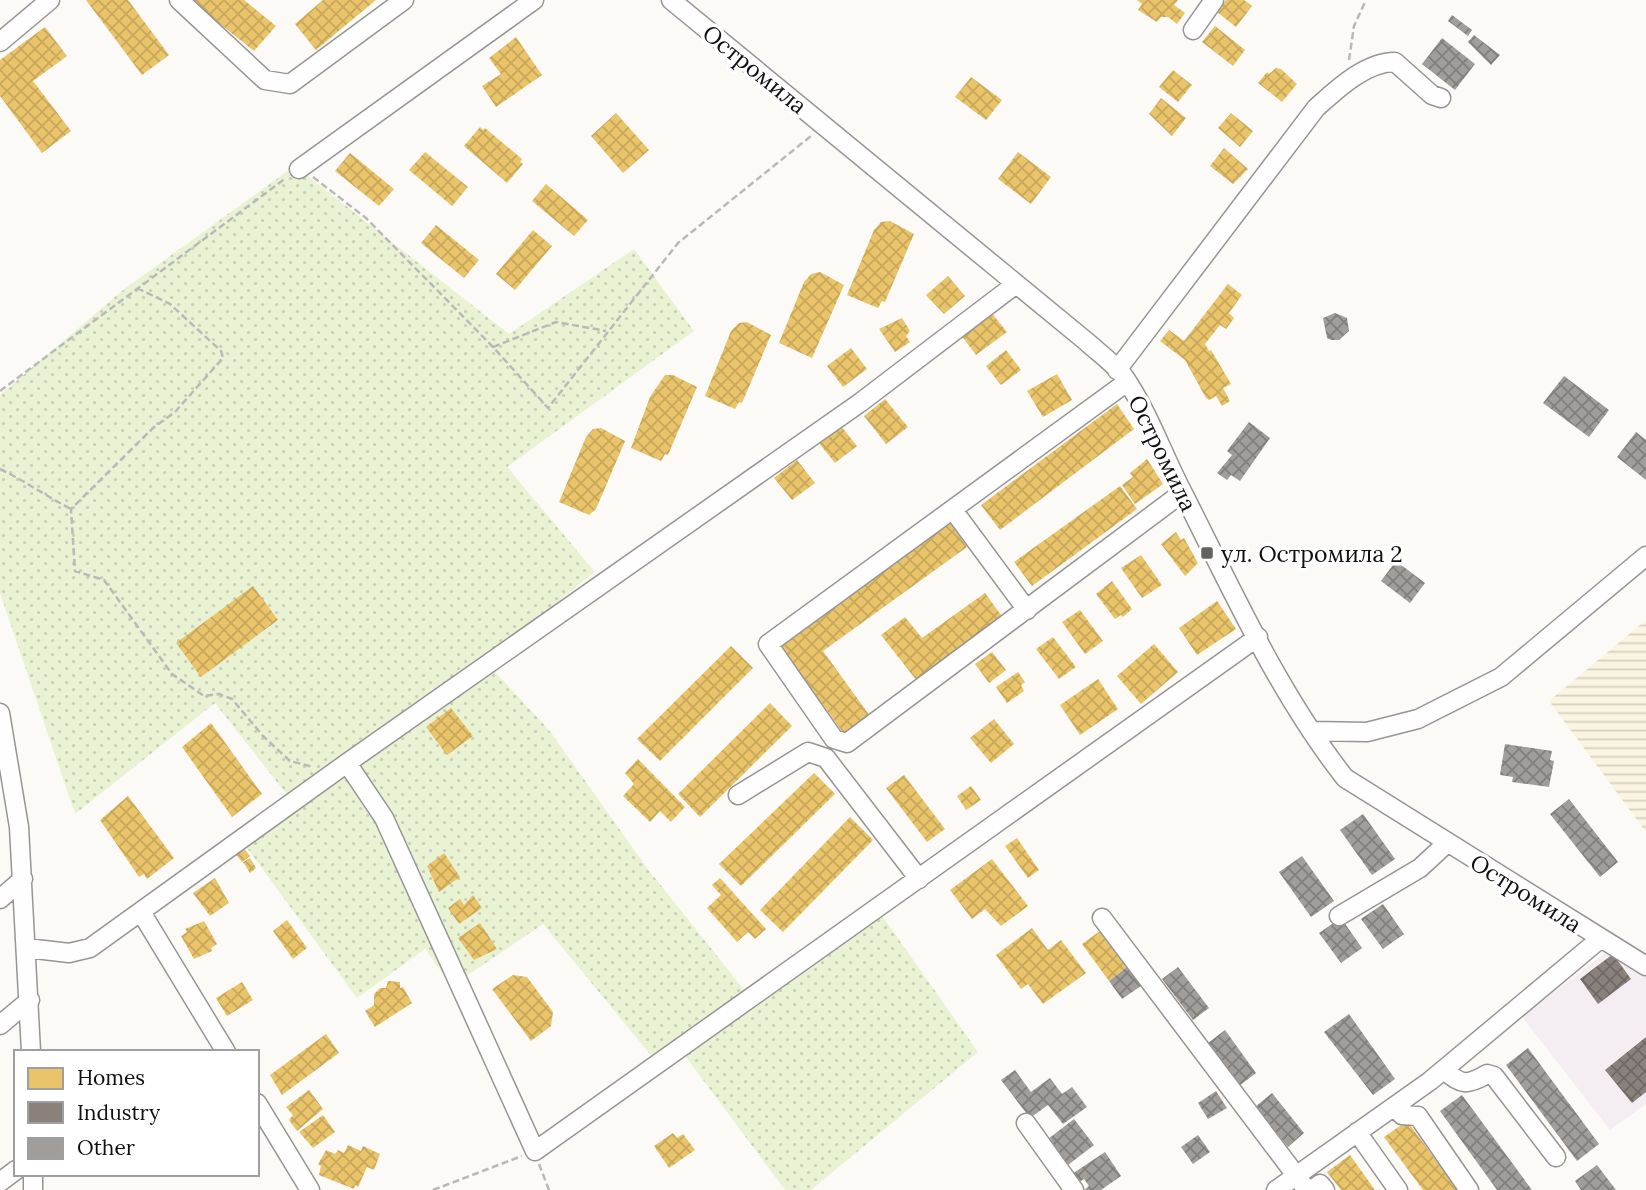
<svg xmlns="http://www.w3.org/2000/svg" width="1646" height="1190" font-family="Lora,serif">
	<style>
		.industrial { fill: #f4eef2 }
		.farmland { fill: url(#farmland-rules) }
		.grass { fill: url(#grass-dots) }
		.homes { fill: url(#homes-cross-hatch) }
		.industry { fill: url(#industry-cross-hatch) }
		.building { fill: url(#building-cross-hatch) }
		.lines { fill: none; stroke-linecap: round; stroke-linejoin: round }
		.minor-casing { stroke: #969594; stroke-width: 21 }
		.path { stroke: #b9b9b8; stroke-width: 2.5; stroke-dasharray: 7 3.5; stroke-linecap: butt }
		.minor { stroke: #fffefe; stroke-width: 18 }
		.poi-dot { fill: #636260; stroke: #fff; stroke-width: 2.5 }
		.labels { text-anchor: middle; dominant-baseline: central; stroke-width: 7; stroke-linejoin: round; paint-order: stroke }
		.street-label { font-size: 23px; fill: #101010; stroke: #fff }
		.poi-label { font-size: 23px; fill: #101010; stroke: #fff; text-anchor: start }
	</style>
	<defs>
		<pattern id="farmland-rules" width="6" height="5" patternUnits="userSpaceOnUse" patternTransform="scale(1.75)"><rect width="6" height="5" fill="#faf4e1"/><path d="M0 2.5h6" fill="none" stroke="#d5d0c0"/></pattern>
		<pattern id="grass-dots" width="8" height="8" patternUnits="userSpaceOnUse" patternTransform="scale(1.75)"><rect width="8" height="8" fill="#e9f3d4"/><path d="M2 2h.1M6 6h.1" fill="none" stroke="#c7cfb5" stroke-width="1.8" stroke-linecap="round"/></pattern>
		<pattern id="homes-cross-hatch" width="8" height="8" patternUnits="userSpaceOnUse" patternTransform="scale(1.75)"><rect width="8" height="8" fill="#e9c46a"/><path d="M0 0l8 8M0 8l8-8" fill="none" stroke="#c7a75b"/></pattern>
		<pattern id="industry-cross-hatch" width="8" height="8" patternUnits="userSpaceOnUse" patternTransform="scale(1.75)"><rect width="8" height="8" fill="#8a817c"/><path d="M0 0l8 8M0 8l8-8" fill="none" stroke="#6f6864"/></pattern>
		<pattern id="building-cross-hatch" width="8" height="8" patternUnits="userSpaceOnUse" patternTransform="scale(1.75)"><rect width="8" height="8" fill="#a09d9b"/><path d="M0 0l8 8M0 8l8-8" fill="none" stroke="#817f7d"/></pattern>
	</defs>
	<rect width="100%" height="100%" fill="#fcfaf6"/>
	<path class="industrial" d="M1607,951L1646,975V1104L1610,1130L1522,1017Z"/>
	<path class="farmland" d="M1646,620V832L1549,701Z"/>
	<path class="grass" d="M300,162L299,169L509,334L634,249L694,331L507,467L595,572L484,660L549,730L647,868L745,991L876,907L978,1052L811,1190H785L680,1049L658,1064L543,924L452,986L425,949L357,998L247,848L288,796L215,703L75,814L0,593V395L123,290Z"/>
	<path class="homes" d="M86,0H128L169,55L142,75Z
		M190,0H244L276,26L254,51Z
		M323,0H376L316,50L295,24Z
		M1137,0H1178L1174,5L1185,13L1177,24L1168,17H1161L1157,22L1138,10L1142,4Z
		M1226,0H1244L1252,6L1236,27L1217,12Z
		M1215,26L1245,50L1233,66L1202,42Z
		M45,27L67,56L33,81L71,131L42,153L0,96V60Z
		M516,37L542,75L496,107L482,86L501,74L489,58Z
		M1276,68L1281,69L1297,84L1282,102L1258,83L1267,72L1269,74Z
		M1173,70L1192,85L1178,102L1159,87Z
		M971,77L1002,100L986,120L955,97Z
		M1161,98L1186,118L1172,136L1149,114Z
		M616,113L649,150L623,173L591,136Z
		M1231,113L1253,131L1240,147L1218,128Z
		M480,127L483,130L485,128L522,159L520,162L523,164L507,183L464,146Z
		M1224,148L1248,169L1233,184L1210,166Z
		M425,152L468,187L452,206L409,170Z
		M1018,152L1051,177L1031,204L998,179Z
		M350,153L394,189L379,206L335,171Z
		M546,184L588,220L574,236L532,201Z
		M890,221L914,234L885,302L882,301L878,308L847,295L874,230L881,222Z
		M436,225L479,260L464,278L421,243Z
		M533,230L552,246L515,290L496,274Z
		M820,272L844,285L812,358L779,343L804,282L811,274Z
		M948,276L965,296L944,314L926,295Z
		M1228,284L1242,295L1229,313L1234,318L1226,329L1220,325L1205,344L1209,351L1211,350L1231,384L1223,388L1230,401L1222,406L1216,396L1209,400L1206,398L1185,360L1160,341L1169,330L1184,341Z
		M991,312L1007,332L976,355L961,335Z
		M902,318L910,331L906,336L910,342L895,352L879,329Z
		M747,322L771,335L742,403L739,402L735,409L705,396L731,331L739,323Z
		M851,348L867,369L843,387L827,366Z
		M1006,350L1021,370L1001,385L986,366Z
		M1057,374L1072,400L1043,417L1027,391Z
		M665,375H673L697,387L668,455L665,454L661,461L631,448L650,397Z
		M885,399L908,427L886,444L864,416Z
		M1117,404L1134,429L1000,530L981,505Z
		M837,421L857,446L835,463L815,438Z
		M601,428L625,441L596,509L589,515L559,502L586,437L593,429Z
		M1147,459L1163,484L1135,504L1122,485L1133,477L1130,473Z
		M797,460L815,483L792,500L774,478Z
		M1120,486L1137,509L1032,586L1014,562Z
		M949,521L967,547L823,651L870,716L844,734L778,643Z
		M1176,532L1181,540L1184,538L1198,563L1185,576L1161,544Z
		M1141,555L1162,585L1142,598L1121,568Z
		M1112,581L1132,609L1123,617L1121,615L1115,619L1096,594Z
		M253,586L278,620L201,677L176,643Z
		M985,593L1004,619L917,681L881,635L905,617L922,638Z
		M1217,601L1236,629L1197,655L1179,628Z
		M1080,610L1103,641L1085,654L1062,622Z
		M1053,637L1076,667L1059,679L1036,649Z
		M1154,644L1178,672L1141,704L1117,676Z
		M731,646L753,668L660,761L637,739Z
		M992,652L1006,670L989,683L975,664Z
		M1018,672L1025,682L1021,685L1024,691L1007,703L996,687Z
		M1098,679L1118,709L1080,735L1060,705Z
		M770,703L792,726L700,817L678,794Z
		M451,708L473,736L447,755L426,727Z
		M994,719L1014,744L991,763L970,738Z
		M211,723L262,794L232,817L182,747Z
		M638,759L685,807L671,822L660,811L650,822L623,796L634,784L625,773Z
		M814,773L835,794L741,886L719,864Z
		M904,775L945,829L927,842L886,788Z
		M971,786L981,800L966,810L957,796Z
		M128,796L174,858L147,879L144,874L139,877L100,820Z
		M850,817L873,840L783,932L760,910Z
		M1017,838L1039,870L1028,878L1005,846Z
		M242,846L250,856L242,862L234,852Z
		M444,853L460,877L439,892L427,866Z
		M250,858L256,868L250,873L243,862Z
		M992,859L1028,906L1001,926L985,909L972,919L950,890Z
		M215,878L229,903L210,916L193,893Z
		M720,878L766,929L755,939L748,932L737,942L707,908L721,895L712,885Z
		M473,895L482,908L459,924L448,908L460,899L464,905Z
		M287,920L307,948L293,959L273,931Z
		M204,921L217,944L211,948L212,951L194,959L181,936L187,932L185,929Z
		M480,923L497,949L474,960L458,938Z
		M1032,928L1048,950L1061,940L1086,973L1043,1004L1028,984L1021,989L996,955Z
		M1100,931L1127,967L1109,981L1082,944Z
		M513,975L527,977L553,1012L551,1026L531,1041L492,989Z
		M388,981L400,982V988L403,987L412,1003L375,1027L365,1011L374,1005V994L380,988H386Z
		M242,982L253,1000L227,1016L216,998Z
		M326,1034L339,1053L282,1095L270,1075Z
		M309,1090L323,1109L297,1131L289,1120L293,1115L286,1107Z
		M323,1115L335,1132L313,1148L299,1132Z
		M1407,1121L1458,1190H1423L1384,1137Z
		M673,1133L677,1138L683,1134L695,1150L669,1168L654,1146Z
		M348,1145L361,1151L363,1146L380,1154L374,1170L367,1167L358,1187L355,1185L354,1189L319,1175L321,1166L318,1164L326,1150L335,1154L338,1150L344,1153Z
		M1350,1155L1375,1190H1341L1327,1172Z"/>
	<path class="industry" d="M1613,954L1631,979L1598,1004L1580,979Z
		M1646,1037V1092L1632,1103L1605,1070Z"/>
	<path class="building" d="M1452,15L1472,30L1468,36L1448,21Z
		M1474,35L1500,55L1491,65L1468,42Z
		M1442,38L1475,64L1455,90L1422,64Z
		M1335,313L1347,318L1349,331L1339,340H1331L1327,338L1323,318Z
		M1564,376L1609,410L1589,437L1543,403Z
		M1249,422L1270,438L1240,481L1231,475L1227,480L1217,473L1232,455L1227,451Z
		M1636,432L1646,440V480L1617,457Z
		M1396,561L1425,583L1410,603L1381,581Z
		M1505,744L1552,751L1550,760L1554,761L1549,787L1512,782L1513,777L1500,775Z
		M1569,799L1618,862L1600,877L1550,814Z
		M1363,814L1395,859L1372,875L1340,830Z
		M1302,856L1334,901L1311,917L1279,872Z
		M1383,904L1404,934L1383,949L1361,919Z
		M1341,918L1362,948L1341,963L1319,933Z
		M1127,967L1141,986L1122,999L1109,981Z
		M1178,967L1209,1008L1193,1020L1162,979Z
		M1349,1014L1395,1079L1373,1095L1324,1032Z
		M1225,1030L1256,1073L1239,1086L1208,1043Z
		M1528,1048L1599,1144L1577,1161L1506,1065Z
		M1015,1070L1031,1092L1050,1078L1062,1094L1072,1087L1087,1107L1063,1124L1048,1105L1030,1118L1001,1080Z
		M1216,1091L1227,1108L1208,1119L1198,1103Z
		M1272,1093L1304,1133L1288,1147L1255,1107Z
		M1462,1095L1532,1190H1497L1440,1111Z
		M1074,1119L1094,1145L1068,1165L1048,1139Z
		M1198,1135L1210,1152L1193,1164L1181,1147Z
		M1105,1152L1121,1176L1101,1190H1084L1089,1186L1084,1179L1078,1183L1072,1174Z
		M1597,1165L1616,1190H1581L1575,1181Z"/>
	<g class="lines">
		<g class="minor-casing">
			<path id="minor" d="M179,0L265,80L290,84L404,0
				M671,0L1087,342C1099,353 1116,365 1125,378C1150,415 1164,458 1185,497C1233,592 1279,694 1345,778L1646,966
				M1193,30L1214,0
				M0,42L50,0
				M299,169L534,0
				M1117,370L1316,108C1336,90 1365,62 1395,62L1432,95L1441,98
				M1127,382L768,644L834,739L847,743L1182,493
				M953,510L1027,610
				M0,713L19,827L31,1052
				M1311,731L1367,732L1418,719L1501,677L1646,556
				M347,763L384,818L535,1151L1258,637
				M738,795L808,752L826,758L919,879
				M0,899L23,879
				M141,912L226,1052
				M1339,916L1420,868L1447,843
				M1102,918L1307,1190
				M27,948L69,953L90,948L347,763L861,402L1016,284
				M0,1025L30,1000
				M1444,1070C1461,1085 1467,1086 1487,1074L1494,1076L1556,1157
				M257,1103L310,1190
				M1395,1106L1402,1115L1418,1116L1469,1190
				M1026,1123L1074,1190
				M1357,1132L1398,1190
				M33,1174V1190
				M0,1182L16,1170
				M1276,1190L1430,1081L1600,939
				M1312,1190L1320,1184L1325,1190"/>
		</g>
		<path class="path" d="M1349,60L1354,26L1366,0
			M313,177L366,218L493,347L548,408L678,243L811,136
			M137,288L170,304L221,351L223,358L175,412L153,428L71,509L75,571L104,580L172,674L204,696L219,694L232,699L263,736L290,761L313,767
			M493,347L556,322L606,331
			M0,391L286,178
			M0,469C25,481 46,496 71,509
			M539,1164L549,1190
			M433,1190L522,1156"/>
		<use href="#minor" class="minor"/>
	</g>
	<rect class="poi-dot" x="1200" y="546" width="14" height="14" rx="3.5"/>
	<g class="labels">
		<g class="street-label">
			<text transform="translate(755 69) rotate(39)">Остромила</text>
			<text transform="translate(1163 453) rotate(64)">Остромила</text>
			<text transform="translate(1526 893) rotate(32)">Остромила</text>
		</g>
		<g class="poi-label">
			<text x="1221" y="553">ул. Остромила 2</text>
		</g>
	</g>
	<rect x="14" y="1050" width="245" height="126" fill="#ffffff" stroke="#9f9f9f" stroke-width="2"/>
	<rect x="28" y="1068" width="35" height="21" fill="#e9c46a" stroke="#9f9f9f" stroke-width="2"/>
	<text x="77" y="1085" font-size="21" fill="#101010">Homes</text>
	<rect x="28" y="1102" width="35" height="21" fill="#8a817c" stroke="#9f9f9f" stroke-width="2"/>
	<text x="77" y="1120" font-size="21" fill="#101010">Industry</text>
	<rect x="28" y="1138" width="35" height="21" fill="#a09d9b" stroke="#9f9f9f" stroke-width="2"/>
	<text x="77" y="1155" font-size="21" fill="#101010">Other</text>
</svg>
